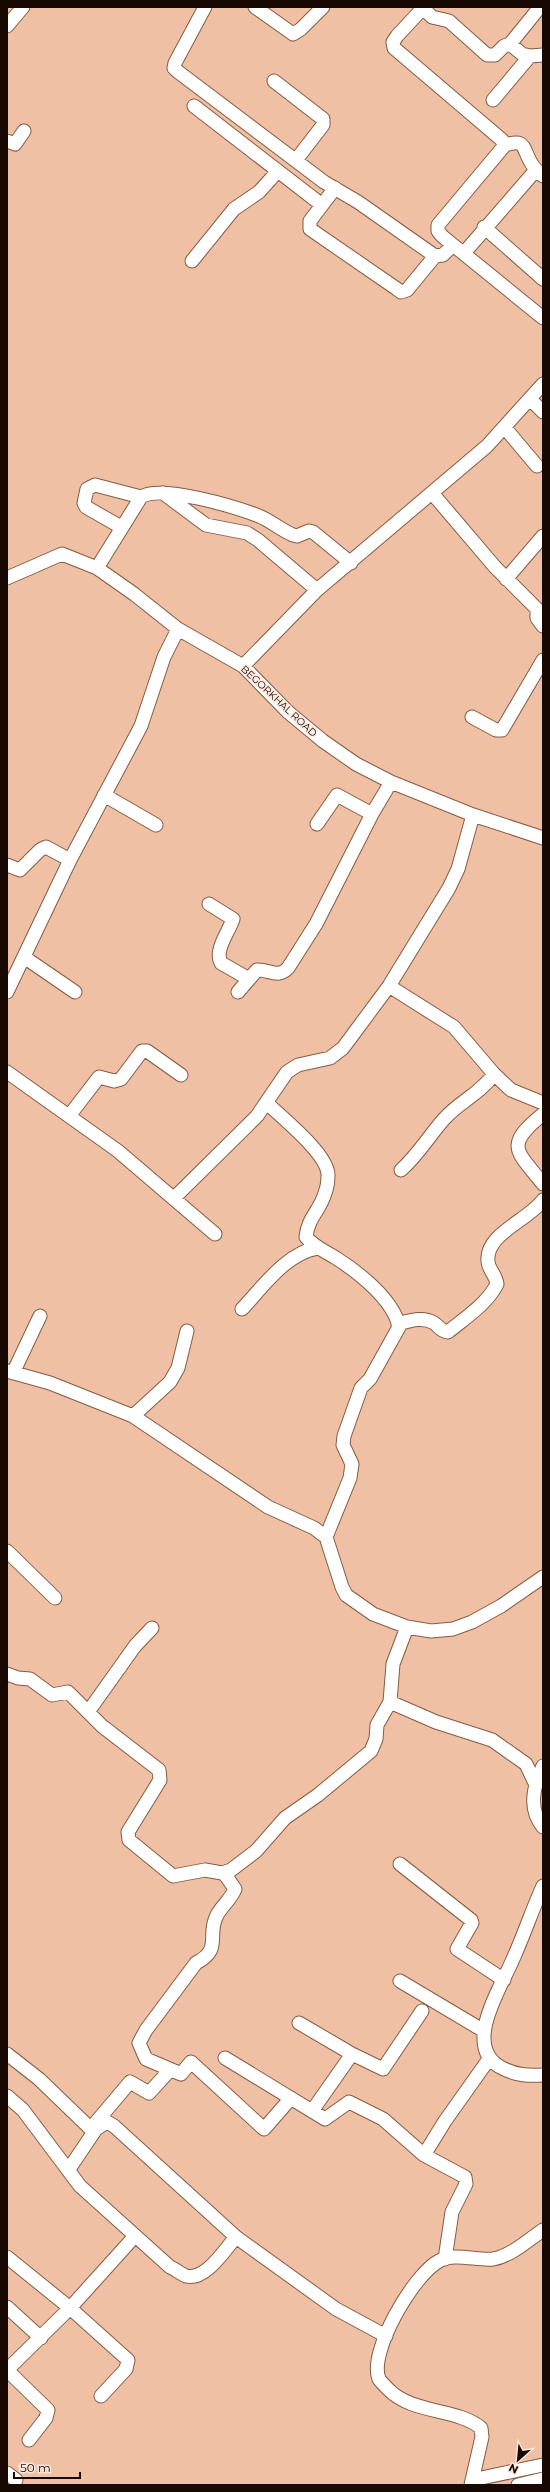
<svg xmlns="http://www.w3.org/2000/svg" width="550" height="2492" font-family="Montserrat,sans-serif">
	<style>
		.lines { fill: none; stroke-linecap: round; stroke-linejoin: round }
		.minor-casing { stroke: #855b43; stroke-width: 15 }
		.minor { stroke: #fff; stroke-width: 13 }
		.labels { text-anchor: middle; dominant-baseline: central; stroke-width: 3; stroke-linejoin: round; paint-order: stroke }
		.street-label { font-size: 10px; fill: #180802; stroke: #fce8dd }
	</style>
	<rect width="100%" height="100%" fill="#f0c0a5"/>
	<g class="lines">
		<g class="minor-casing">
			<path id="minor" d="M205,7L175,63L174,68L177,71L324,182L358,202L435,256L443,255L453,245
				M255,7L293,34L301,29L323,7
				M424,7L397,36L393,42L394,48L502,140L505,145L438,225V231L442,236L543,318
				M423,8L432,17L449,21L487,55H495L504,46L510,44L522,54L530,56L543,55
				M7,26L23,7
				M510,44L540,7
				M274,81L323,119V125L296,160
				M493,100L530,56
				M194,106L322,205
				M7,141L15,144L24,131
				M505,145C525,139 522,146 530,161C533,167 538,172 543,176
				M335,188L310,221V229L397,289L401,292L407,290L435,256
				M484,227L543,279
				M464,253L536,170
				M192,261L234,209L259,192L278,171
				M530,399L543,412
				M505,428L537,466
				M163,493L206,525L247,533L258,540L317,590
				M432,493L495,567L537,609V618L543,626
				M121,527L86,507L84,503L87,489L95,485L141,497
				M97,568L141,497C160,484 236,507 259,516C271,521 281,530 293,535L297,536L309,531L313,532L351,563
				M7,578L62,554L97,568L134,594L178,629L243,666L288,712L323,741L356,764L391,782L473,815L543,838
				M506,579L543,536
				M243,666L317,590L487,446L543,384
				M472,717L496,730H502L543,660
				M104,795L156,825
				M317,824L337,795L372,814L391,782
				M7,865L20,870L40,850L46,847L70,860
				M209,904L233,919C229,932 214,950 221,963L249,979
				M24,957L75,992
				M389,986L454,1027L494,1074L511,1090L543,1103
				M7,992L70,860L141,726L164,657L178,629
				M238,992L257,970C269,969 278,979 288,968L316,924L372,814
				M7,1072L118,1151L215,1234
				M267,1103C282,1118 328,1154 328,1175C328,1180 327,1188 325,1193C320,1211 308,1217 306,1237C314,1247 325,1251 336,1258C358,1272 394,1300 399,1327L370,1379L361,1388L344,1436L343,1445L352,1464L350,1478L326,1537
				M543,1114C504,1146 516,1150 543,1184
				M69,1116L99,1077L114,1081L121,1079L142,1051H147L181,1075
				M401,1170C418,1155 429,1136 444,1119C460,1101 480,1094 494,1074
				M174,1198L257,1116L287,1072L298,1065L330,1058L343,1048L389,986L449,888L458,869L473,815
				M242,1309C262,1288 287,1252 318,1248
				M398,1324C409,1321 423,1316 434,1323C440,1327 440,1331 448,1332C465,1318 487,1304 497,1284C496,1275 488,1269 488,1261C485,1234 529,1220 543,1200
				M7,1371L50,1383L133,1416L268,1507L314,1528L326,1537L342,1587L346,1595L373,1614L407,1627L431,1631L453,1629L472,1622L501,1606L543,1577
				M13,1373L40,1316
				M133,1416L170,1382L178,1368L187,1331
				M7,1551L55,1598
				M7,1674L18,1678L30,1679L52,1695L68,1692L102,1726L159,1770L160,1780L128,1832L129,1840L173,1876L205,1870L222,1873L231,1870L256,1851L285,1818L318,1795L371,1751L376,1739L377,1725L390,1702L393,1664L407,1627
				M390,1702L436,1722L492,1740L526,1764L536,1785
				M88,1712L135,1646L152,1628
				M543,1766C533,1787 528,1809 543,1827
				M400,1864L471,1920L472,1923L457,1949L504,1980
				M224,1873L235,1889C231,1899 222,1906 217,1915C206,1936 223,1949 196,1963L146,2030L139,2043L146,2059L181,2074L191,2062L264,2129L291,2098
				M543,1886C532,1910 524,1935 513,1959C501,1988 461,2047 502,2068C516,2075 527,2076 543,2075
				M400,1981L484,2031
				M299,2023L352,2054L312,2111
				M7,2054L39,2079L94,2132
				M352,2054L383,2069L422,2011
				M225,2058L325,2119L349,2102L383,2119L424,2155L465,2177L466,2184L452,2212L445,2259
				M7,2096L23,2110L80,2186L170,2267C175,2269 181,2274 186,2276C206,2281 225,2249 236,2237
				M92,2127L130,2082L149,2093L170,2070
				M424,2155L445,2121L489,2059
				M69,2169L96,2129L107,2122L114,2126L236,2237L336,2309L386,2336
				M7,2257L70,2308L128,2360L126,2369L101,2396
				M7,2307L41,2338
				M7,2370L70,2308L135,2236
				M7,2370L48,2410L46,2418L29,2440
				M7,2473L16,2480
				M472,2480L543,2465
				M471,2485L482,2437L481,2428C457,2408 413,2414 389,2390C386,2387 381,2382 379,2379C368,2352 414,2274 439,2261C454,2252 477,2261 493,2259C511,2256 528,2240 543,2230
				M518,2485L543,2479"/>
		</g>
		<use href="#minor" class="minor"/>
	</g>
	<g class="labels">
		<g class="street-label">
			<text transform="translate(279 701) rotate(43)">BEGORKHAL ROAD</text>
		</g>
	</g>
	<rect width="550" height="2492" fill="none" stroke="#180802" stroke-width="16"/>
	<g transform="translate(518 2460) rotate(207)" stroke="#fce8dd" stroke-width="3" paint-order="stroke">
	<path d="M0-3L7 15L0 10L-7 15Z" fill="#180802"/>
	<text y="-6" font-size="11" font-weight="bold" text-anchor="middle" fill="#180802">N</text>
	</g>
	<path d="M14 2472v6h66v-6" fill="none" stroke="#180802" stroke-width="2"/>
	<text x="20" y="2472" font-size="12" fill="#180802" stroke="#fce8dd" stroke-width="3" paint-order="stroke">50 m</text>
</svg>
